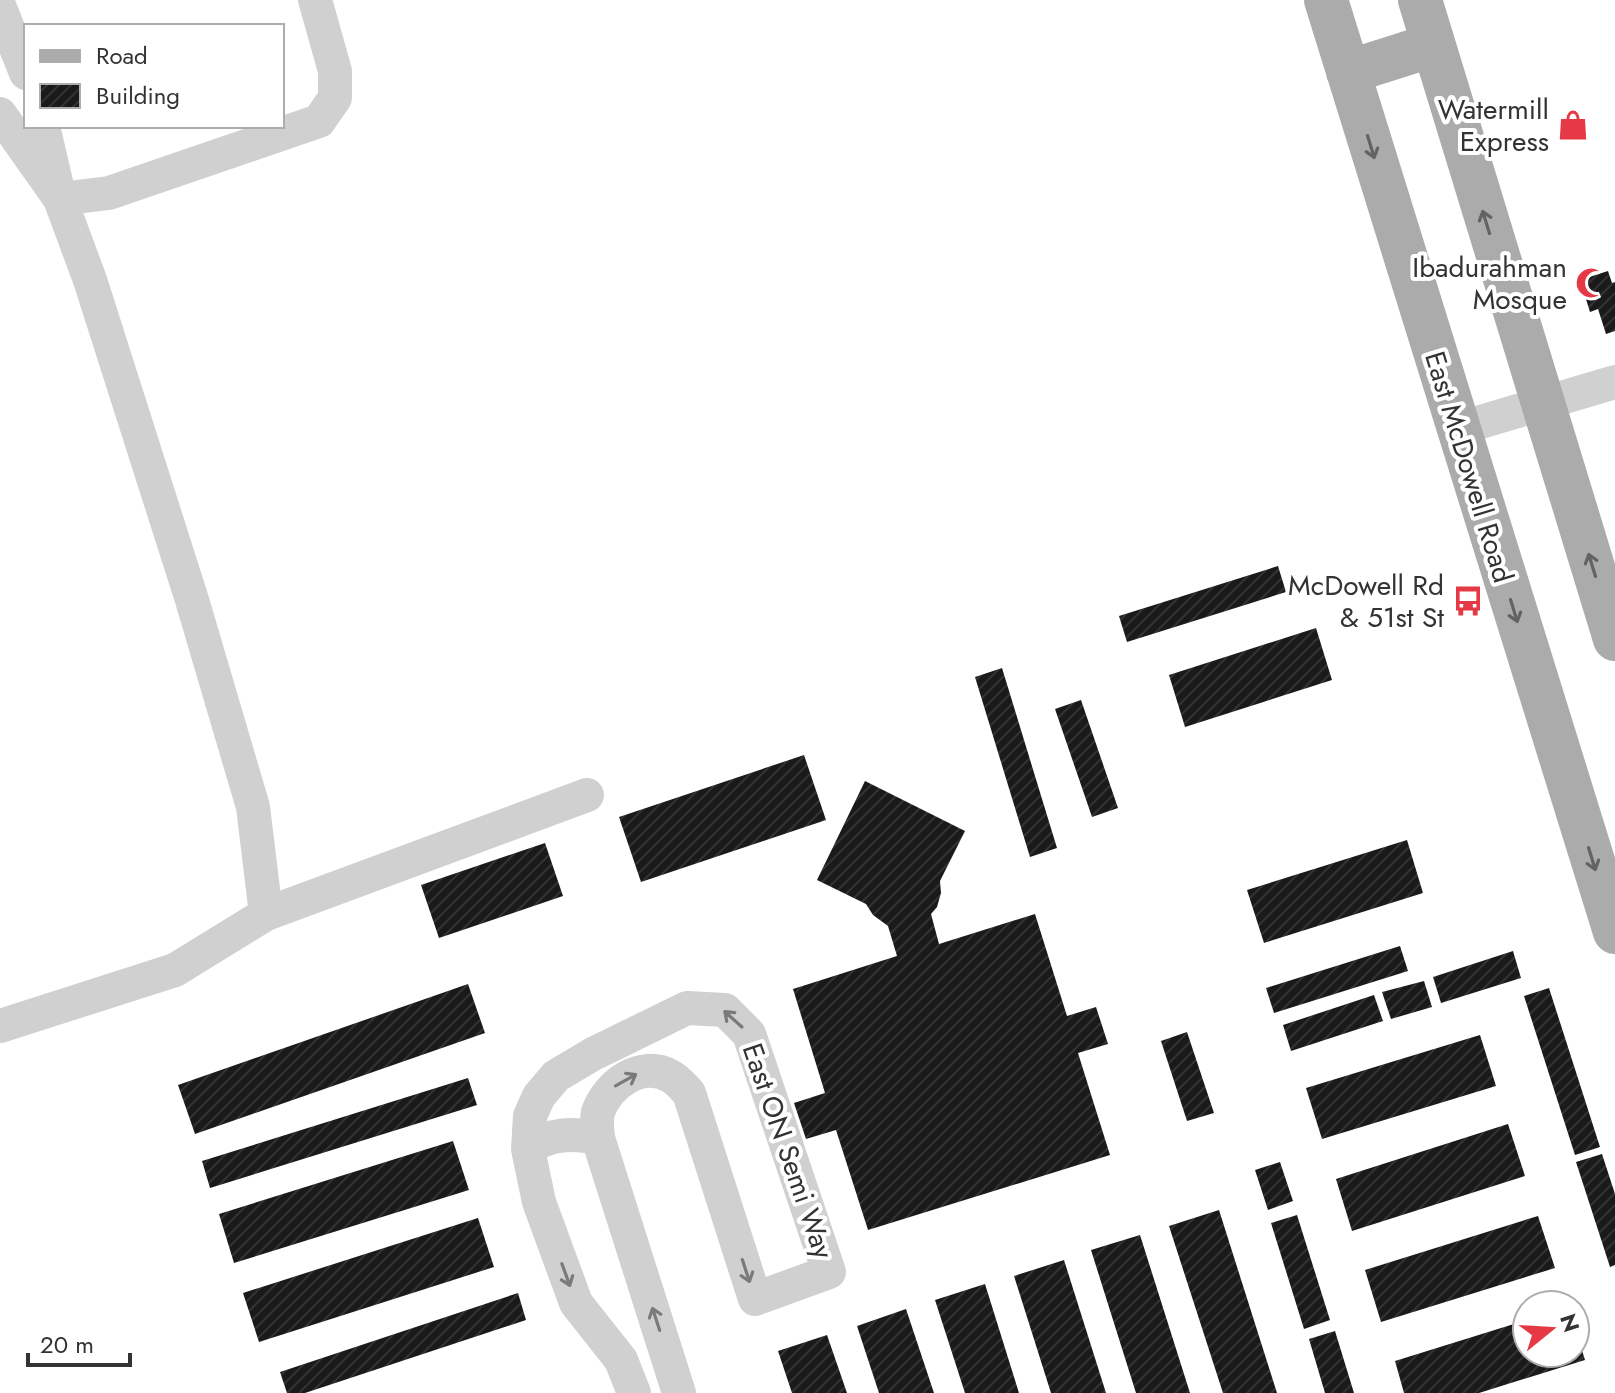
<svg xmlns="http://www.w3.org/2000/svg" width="1615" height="1393" font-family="Jost,sans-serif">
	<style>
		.building { fill: url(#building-hatch) }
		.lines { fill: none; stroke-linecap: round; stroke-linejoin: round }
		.minor { stroke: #d0d0d0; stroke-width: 34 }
		.major { stroke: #ababab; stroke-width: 44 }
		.oneway { stroke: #636363 }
		.oneway2 { stroke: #7a7a7a }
		.labels { text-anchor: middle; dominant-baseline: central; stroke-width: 8; stroke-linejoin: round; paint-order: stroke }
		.poi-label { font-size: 28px; fill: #333; stroke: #fff; text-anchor: end }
		.street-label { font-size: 28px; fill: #333; stroke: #fff }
	</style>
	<defs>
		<pattern id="building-hatch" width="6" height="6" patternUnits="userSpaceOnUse" patternTransform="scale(2)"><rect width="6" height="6" fill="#1a1a1a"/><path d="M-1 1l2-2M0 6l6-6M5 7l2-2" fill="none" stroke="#333"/></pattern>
	</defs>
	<rect width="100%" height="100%" fill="#fff"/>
	<path class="building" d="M1571,119L1578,121L1580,127L1574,132L1569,129L1567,124Z
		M1608,271L1612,283L1615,282V331L1606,334L1598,309L1590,312L1580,280Z
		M1278,566L1286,592L1127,642L1119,616Z
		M1316,628L1332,680L1185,727L1169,675Z
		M1002,668L1057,848L1030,857L975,677Z
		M1081,700L1118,808L1092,817L1055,709Z
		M804,755L826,820L641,882L619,817Z
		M865,781L965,831L940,881L941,893L937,907L931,914L939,944L1035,914L1067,1016L1096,1007L1108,1044L1078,1053L1110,1155L868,1230L836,1130L806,1139L794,1103L825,1093L793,989L897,956L888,926L873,915L866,904L817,880Z
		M1407,840L1423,893L1264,943L1247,890Z
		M545,843L563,896L439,938L421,885Z
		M1400,946L1408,971L1274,1013L1266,988Z
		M1513,951L1521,978L1441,1003L1433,977Z
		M1424,981L1432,1007L1391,1019L1382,992Z
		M468,984L485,1033L195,1134L178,1085Z
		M1549,988L1600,1147L1575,1155L1524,996Z
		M1374,995L1383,1021L1291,1051L1283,1025Z
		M1187,1032L1214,1113L1187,1121L1161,1041Z
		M1480,1035L1496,1086L1322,1139L1306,1088Z
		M468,1078L477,1105L210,1188L202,1161Z
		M1508,1124L1525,1176L1352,1231L1336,1179Z
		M453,1141L469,1190L234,1263L219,1214Z
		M1602,1154L1615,1194V1265L1610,1267L1576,1162Z
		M1280,1162L1293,1201L1268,1210L1255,1170Z
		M1219,1210L1277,1393H1223L1169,1226Z
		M1297,1215L1330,1320L1304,1329L1271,1223Z
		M1538,1216L1555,1268L1381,1322L1365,1270Z
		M478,1218L494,1267L259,1342L243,1293Z
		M1140,1235L1190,1393H1136L1091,1250Z
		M1064,1260L1106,1393H1051L1014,1276Z
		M985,1284L1019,1393H965L935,1300Z
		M518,1293L526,1320L305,1393H287L280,1372Z
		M906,1309L934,1393H879L857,1326Z
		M1527,1320V1353H1575L1576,1331L1585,1360L1479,1393H1404L1395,1361Z
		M1335,1331L1354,1393H1325L1309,1339Z
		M827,1335L847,1393H792L778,1351Z"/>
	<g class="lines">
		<path class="minor" d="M0,8L26,73
			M0,114L60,199L43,126
			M1457,429L1615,382
			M266,914L587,795
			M0,1026L175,970L266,914L253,807L192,600L90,280L60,199L109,193L319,121L335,98V71L315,0
			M528,1149C549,1133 573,1133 598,1138
			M634,1393L621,1360L576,1303L539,1202L528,1149L530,1116L539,1096L556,1076L593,1054L687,1008L725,1010L749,1034L829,1272L755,1299L689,1093C683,1087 678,1080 670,1076C641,1060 608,1084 598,1112C596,1120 597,1129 598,1138L679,1393"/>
		<path class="major" d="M1326,0L1615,932
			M1420,0L1615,639
			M1348,72L1433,45"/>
	</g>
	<defs><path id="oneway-shaft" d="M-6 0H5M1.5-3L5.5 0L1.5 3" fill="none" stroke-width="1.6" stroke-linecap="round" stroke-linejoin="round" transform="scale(2)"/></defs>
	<g class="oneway">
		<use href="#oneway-shaft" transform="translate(1371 147) rotate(73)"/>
		<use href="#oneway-shaft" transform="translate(1486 222) rotate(-107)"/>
		<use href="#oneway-shaft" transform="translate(1592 565) rotate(-107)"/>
		<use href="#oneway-shaft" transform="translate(1514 611) rotate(73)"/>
		<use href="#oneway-shaft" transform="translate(1592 859) rotate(73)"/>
	</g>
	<g class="oneway2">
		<use href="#oneway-shaft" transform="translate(733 1019) rotate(-138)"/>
		<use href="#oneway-shaft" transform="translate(626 1080) rotate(-29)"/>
		<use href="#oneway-shaft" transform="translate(746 1271) rotate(72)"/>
		<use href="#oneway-shaft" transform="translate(566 1275) rotate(70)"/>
		<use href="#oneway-shaft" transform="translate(656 1319) rotate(-108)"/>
	</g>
	<defs>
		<g id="shop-bare" transform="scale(2.4)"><path d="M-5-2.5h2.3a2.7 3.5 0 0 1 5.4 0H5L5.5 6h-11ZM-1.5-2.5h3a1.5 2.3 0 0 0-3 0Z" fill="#e63946" stroke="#fff" stroke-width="2.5" paint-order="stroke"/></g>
		<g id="mosque-bare" transform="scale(2.4)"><path d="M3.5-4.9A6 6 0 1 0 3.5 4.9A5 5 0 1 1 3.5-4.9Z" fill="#e63946" stroke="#fff" stroke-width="2.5" paint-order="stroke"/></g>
		<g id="bus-bare" transform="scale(2.4)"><path d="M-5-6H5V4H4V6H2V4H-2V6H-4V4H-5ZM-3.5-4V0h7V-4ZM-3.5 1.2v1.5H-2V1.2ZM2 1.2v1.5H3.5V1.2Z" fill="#e63946" stroke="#fff" stroke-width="2.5" paint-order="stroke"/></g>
	</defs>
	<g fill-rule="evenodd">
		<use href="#shop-bare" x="1573" y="125"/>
		<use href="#mosque-bare" x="1591" y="283"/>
		<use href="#bus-bare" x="1468" y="601"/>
	</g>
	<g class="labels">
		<g class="poi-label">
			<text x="1549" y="109">Watermill<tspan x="1549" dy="32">Express</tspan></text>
			<text x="1567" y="267">Ibadurahman<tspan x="1567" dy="32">Mosque</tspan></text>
			<text x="1444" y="585">McDowell Rd<tspan x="1444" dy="32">&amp; 51st St</tspan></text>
		</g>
		<g class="street-label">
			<text transform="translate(1469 467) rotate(73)">East McDowell Road</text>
			<text transform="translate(788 1151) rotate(71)">East ON Semi Way</text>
		</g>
	</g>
	<rect x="24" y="24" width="260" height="104" fill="#ffffff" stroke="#adadad" stroke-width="2"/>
	<rect x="40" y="50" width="40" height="12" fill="#ababab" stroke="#adadad" stroke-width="2"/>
	<text x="96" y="64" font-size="24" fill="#333333">Road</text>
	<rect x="40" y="84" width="40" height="24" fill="url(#building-hatch)" stroke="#adadad" stroke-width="2"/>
	<text x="96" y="104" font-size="24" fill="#333333">Building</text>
	<g transform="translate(1551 1329) rotate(72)"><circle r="38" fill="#ffffff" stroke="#adadad" stroke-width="2"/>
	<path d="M0-6L14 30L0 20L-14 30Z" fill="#e63946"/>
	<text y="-12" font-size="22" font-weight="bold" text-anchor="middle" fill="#333333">N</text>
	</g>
	<path d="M28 1353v12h102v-12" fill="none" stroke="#333333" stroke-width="4"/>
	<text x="40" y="1353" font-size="24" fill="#333333" stroke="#ffffff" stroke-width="6" paint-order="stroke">20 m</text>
</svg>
